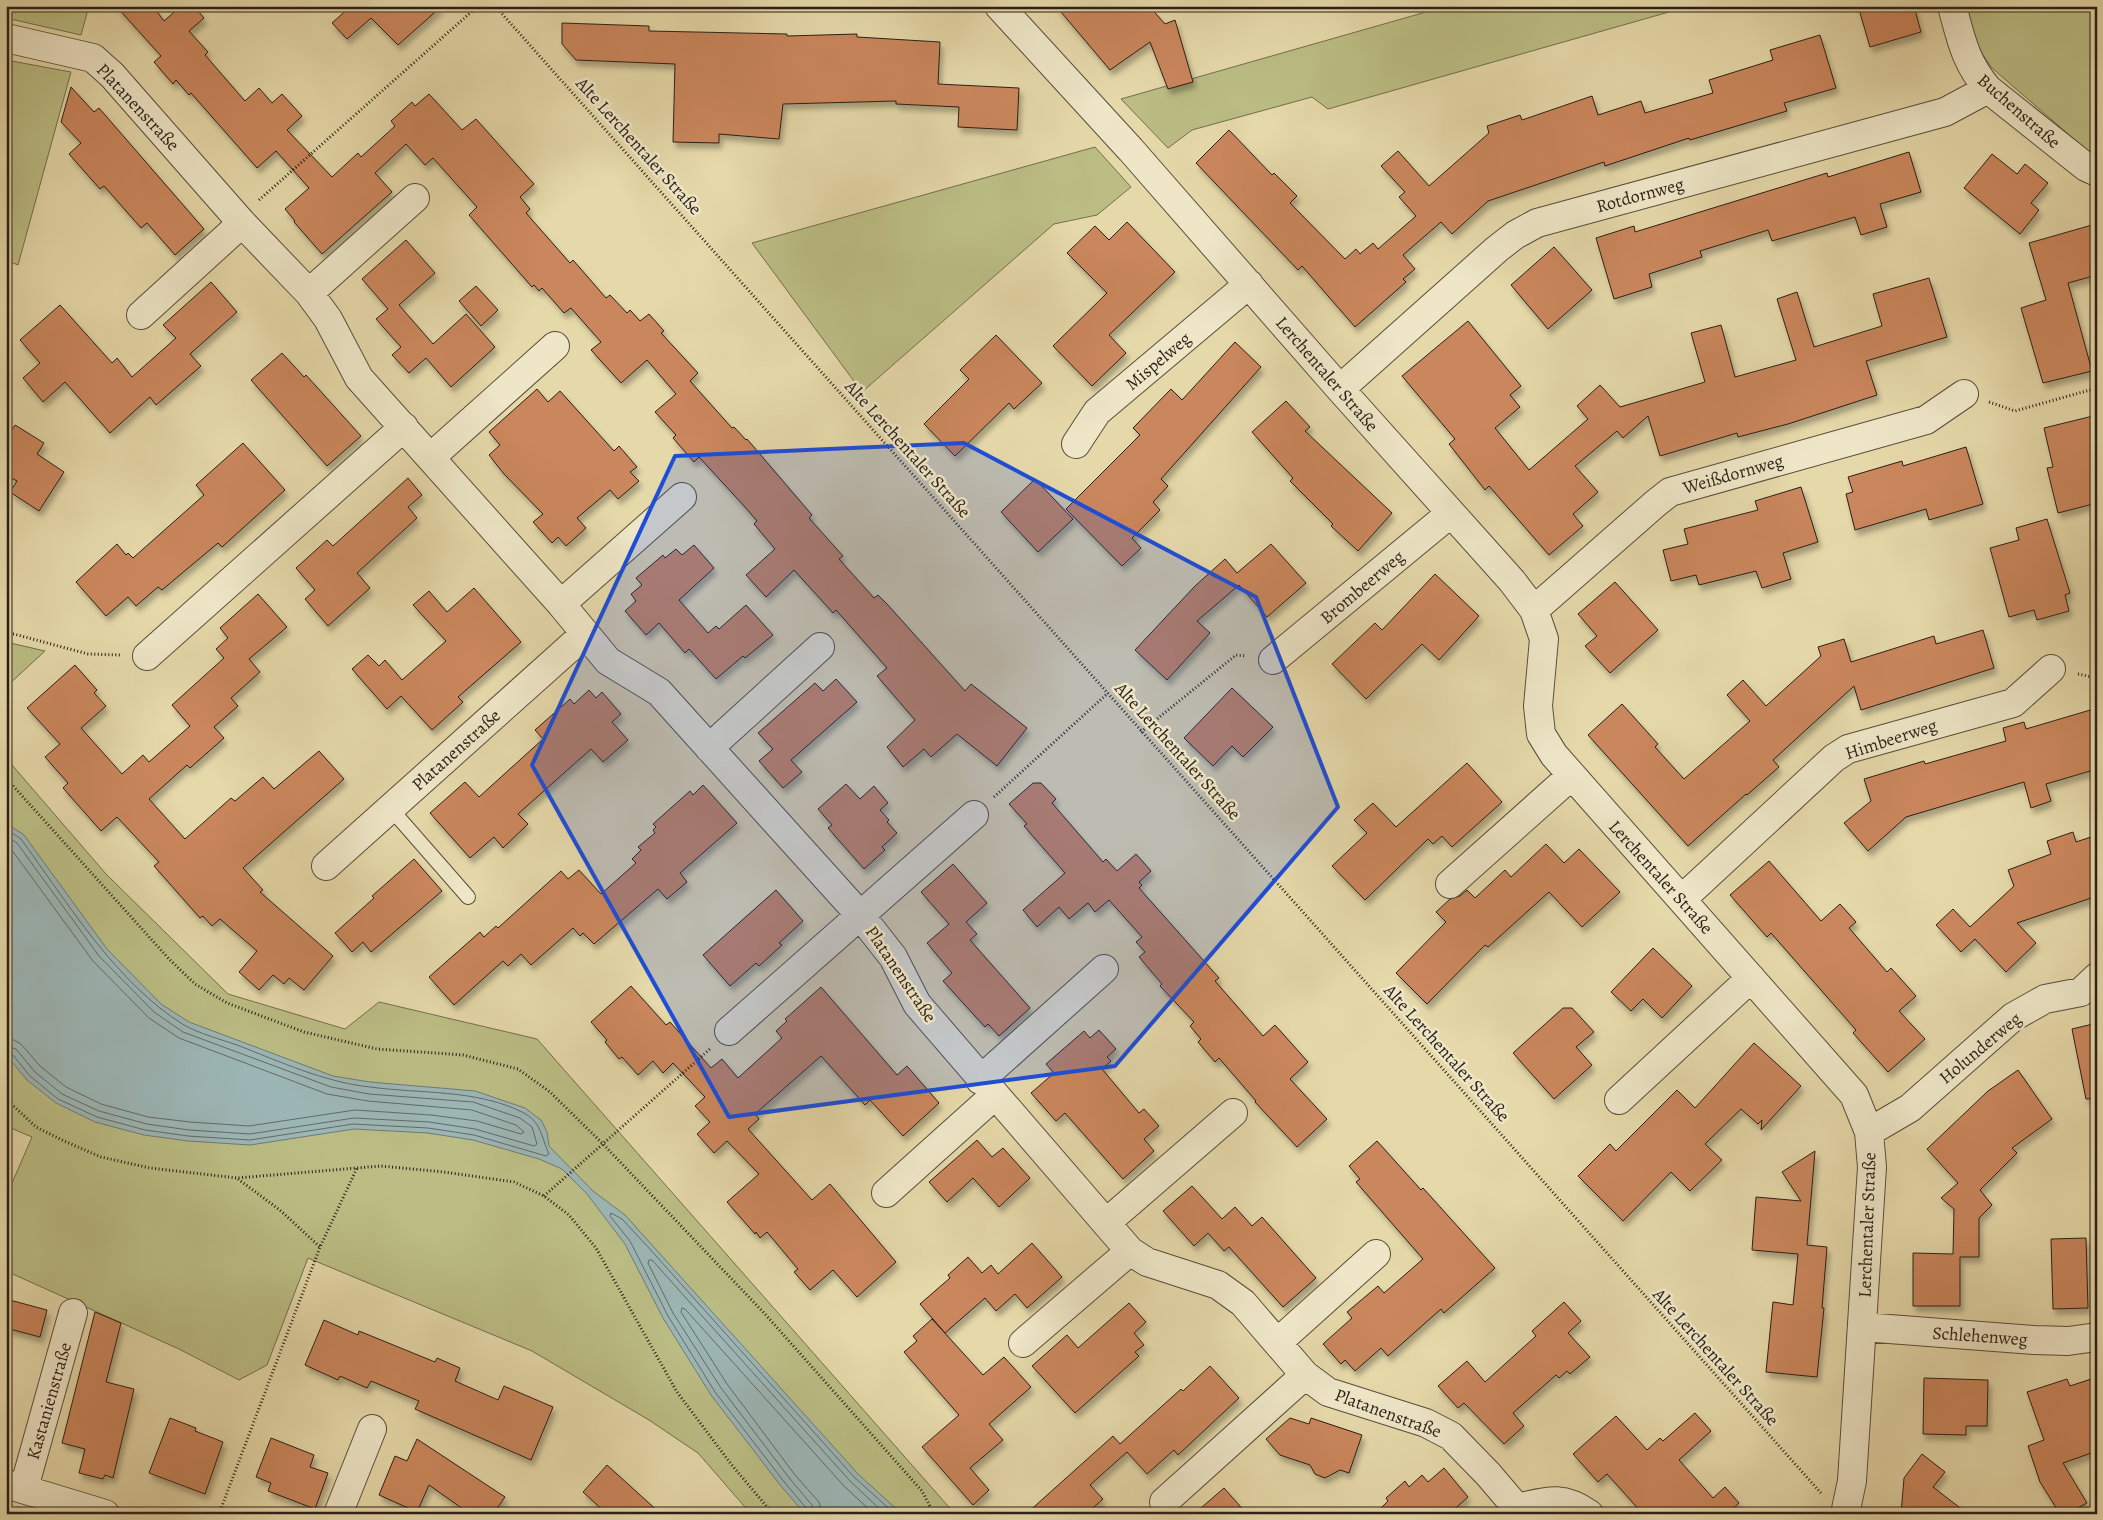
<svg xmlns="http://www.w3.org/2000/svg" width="2103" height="1520" font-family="Alegreya,serif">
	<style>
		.green { fill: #bbbd84; stroke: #726e4e }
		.water { fill: #9cb6b5; stroke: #6e7a76 }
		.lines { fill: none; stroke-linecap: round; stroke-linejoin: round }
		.shore { stroke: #636a66; stroke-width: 1 }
		.building { fill: #ca865b; stroke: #2a1f17; filter: url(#shadow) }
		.service-casing { stroke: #594d3c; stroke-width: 16 }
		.minor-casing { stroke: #594d3c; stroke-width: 30 }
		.path { stroke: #2a1f17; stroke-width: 3; stroke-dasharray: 1 2.5; stroke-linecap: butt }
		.service { stroke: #eee6c7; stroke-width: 14 }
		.minor { stroke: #eee6c7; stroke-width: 28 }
		.marked { fill: #1d4ed8; fill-opacity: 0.2; stroke: #1d4ed8; stroke-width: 4; stroke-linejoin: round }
		.labels { text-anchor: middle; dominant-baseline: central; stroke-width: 5; stroke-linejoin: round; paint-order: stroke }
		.street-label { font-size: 18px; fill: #2a1f17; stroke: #eee6c7 }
	</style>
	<defs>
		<filter id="shadow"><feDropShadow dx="3" dy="5.5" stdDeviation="2.5" flood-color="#0004"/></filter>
	</defs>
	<rect width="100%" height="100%" fill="#e5d8a9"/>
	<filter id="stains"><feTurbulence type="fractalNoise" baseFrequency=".004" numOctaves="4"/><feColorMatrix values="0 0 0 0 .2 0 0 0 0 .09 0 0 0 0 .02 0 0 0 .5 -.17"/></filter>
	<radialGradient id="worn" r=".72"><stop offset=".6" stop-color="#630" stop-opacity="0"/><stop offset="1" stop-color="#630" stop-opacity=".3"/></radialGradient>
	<path class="green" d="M6,6H89L81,35L6,18Z
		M1447,6H1690L1328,109L1312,97L1192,130L1168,148L1121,99Z
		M1949,6H2097V159L1992,68Z
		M6,60L71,72L18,265L6,260Z
		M1095,147L1131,187L1097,215L1054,224L862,392L752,243Z
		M6,642L45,651L6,687Z
		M6,758L106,874L228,994L345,1029L379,1002L537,1039L955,1514H751L698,1453L649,1420L532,1351L308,1258L267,1365L239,1380L179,1349L6,1271V1197L32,1137L6,1126Z"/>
	<path class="water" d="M6,823L24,835L107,949L161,1004L189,1022L333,1076L370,1082L475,1091L525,1108L541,1120L547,1132L549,1146L593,1191L625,1215L858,1474L902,1514H805L781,1486L711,1395L663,1318L625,1244L587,1194L562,1169L539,1159L473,1140L428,1133L354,1129L250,1145L188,1141L144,1135L95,1122L56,1103L27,1080L6,1055Z"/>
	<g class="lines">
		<path class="shore" d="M6,829L21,839C67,902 116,983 184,1025C200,1034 220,1039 237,1045C281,1062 324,1082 370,1087C421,1094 475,1089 522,1112C542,1122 541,1137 549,1154L546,1156L474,1135L428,1128L353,1124L250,1140L188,1136L145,1130L97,1117L58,1099L30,1076L12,1054L6,1052
			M6,836L17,843L99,956L154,1012L183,1032L331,1087L369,1094L473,1102L520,1118L532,1127L537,1144L534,1146L475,1129L429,1122L354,1118L250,1134L189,1130L147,1124L99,1111L62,1094L35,1072L16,1049L6,1046
			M6,845L11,849L93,961L149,1018L179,1038L327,1094L368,1101L472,1110L516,1125L524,1132L521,1134L477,1121L431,1115L355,1110L249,1126L190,1122L148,1117L101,1104L66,1087L40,1066L21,1044L14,1040L6,1039
			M808,1514L807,1509L785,1483L715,1392L668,1316L630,1241L610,1216L611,1213L622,1219L648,1247L854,1477L895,1514
			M815,1514L812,1505L790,1479L721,1388L673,1313L648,1263L649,1260H652L850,1481L885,1514
			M822,1514L819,1502L795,1475L727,1384L681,1312L682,1308L685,1309L844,1486L874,1514"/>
	</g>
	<path class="building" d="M116,6H153L164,21L181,6H194L204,18L189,31L208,52L205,55L245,101L259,88L272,103L282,94L302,116L287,130L332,177L358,153L361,157L395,126L391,121L412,102L415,106L429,94L462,130L476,119L534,184L520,197L530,209L526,213L570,263L573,260L606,298L610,295L627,313L630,310L640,321L649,314L664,331L661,333L698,373L690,381L732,428L734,427L746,440L747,439L812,515L809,518L843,556L839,559L874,598L878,595L887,604L965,691L971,684L1027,728L997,766L957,734L931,757L924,749L903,767L887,747L915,720L877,676L887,668L836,610L833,613L794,570L766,597L746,575L775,549L754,524L757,521L745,507L699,457L694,462L673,438L676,435L655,412L676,394L647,360L621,383L591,350L601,342L571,308L564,313L542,288L539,291L534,285L532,287L469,215L477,207L433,158L425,165L406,144L375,173L392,192L322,254L294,222L295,221L285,209L309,188L276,151L257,168L191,93L189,95L176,80L173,84L154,62L161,56Z
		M351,6H442L398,45L371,18L347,39L332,23Z
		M1056,6H1149L1165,24L1175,20L1193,82L1168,89L1150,42L1110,70Z
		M1858,6H1914L1921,32L1870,47Z
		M562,23L649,26V31L787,34V36L857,34V37L940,42L938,84L1019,88L1017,130L958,127L959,107L896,104V101L783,104L779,139L719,134V143L673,142L675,64L576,60L562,44Z
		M1820,35L1836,88L1784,103L1787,111L1690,140L1689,138L1605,166L1604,162L1488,201L1452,234L1441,222L1403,255L1415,269L1403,279L1406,282L1355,327L1302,266L1298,270L1196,163L1229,130L1272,175L1274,173L1297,196L1290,203L1345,259L1356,249L1360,254L1373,243L1378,249L1416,216L1399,197L1405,192L1381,166L1398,151L1429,186L1489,133L1487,126L1520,115L1522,120L1592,96L1598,115L1641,101L1645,113L1713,93L1709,80L1773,60L1770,50Z
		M71,87L94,112L99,108L204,229L175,255L147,223L141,228L104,186L100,189L69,154L81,143L61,122Z
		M1909,152L1921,192L1880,204L1887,227L1861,235L1855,217L1772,241L1768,230L1700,251L1702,257L1649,274L1652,287L1614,299L1596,238L1634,226L1635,232L1827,173L1828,177Z
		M1992,154L2017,174L2025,164L2048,183L2031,203L2039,210L2020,234L1964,188Z
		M1127,222L1175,272L1109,335L1126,353L1092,386L1053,346L1107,293L1067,253L1095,226L1109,240Z
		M2092,225L2097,241V275L2068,283L2092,371L2043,383L2021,308L2046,300L2029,243Z
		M406,240L435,273L399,305L433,344L466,314L495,347L451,387L426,358L409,373L392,355L401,347L376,319L388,309L362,279Z
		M1554,247L1592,290L1548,329L1511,285Z
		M1929,278L1947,337L1866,361L1877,395L1788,424L1738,437L1737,433L1660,456L1648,416L1623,438L1617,431L1575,466L1598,492L1573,514L1583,526L1549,555L1489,486L1485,490L1449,444L1455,439L1402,376L1468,321L1521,386L1510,395L1520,407L1495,428L1529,470L1588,419L1577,406L1600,385L1620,407L1705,382L1691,333L1721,325L1735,377L1796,360L1777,299L1797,292L1814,347L1882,326L1873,294Z
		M211,282L237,312L190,354L201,366L156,405L150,397L110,433L65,382L43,402L23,378L40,363L20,340L60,305L112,363L117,358L132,377L176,338L163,325Z
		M476,286L498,310L481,326L459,301Z
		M996,335L1042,383L1014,409L1009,403L955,456L924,424L969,379L960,370Z
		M1235,342L1261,367L1161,479L1168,486L1153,502L1160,510L1132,538L1141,548L1122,566L1066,509L1140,435L1133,428L1171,389L1182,400Z
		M282,353L304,377L306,375L361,436L327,466L251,380Z
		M537,389L548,402L560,391L614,451L619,446L637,467L630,472L639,481L618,499L610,490L577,518L586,528L566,546L558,537L552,543L533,522L543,514L504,474L489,455L500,445L489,432Z
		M1286,401L1310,427L1305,431L1392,513L1358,551L1331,526L1333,524L1290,481L1293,478L1252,432Z
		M2097,415V503L2058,513L2047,468L2053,467L2044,428Z
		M15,425L44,443L37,454L64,472L39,511L10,492L17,481L6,475V439Z
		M243,443L285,490L222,547L218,543L162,590L158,587L136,606L128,597L106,616L76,582L117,544L126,555L128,553L133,558L204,495L196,485Z
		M1966,447L1983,504L1929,520L1926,509L1855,530L1846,494L1853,492L1848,477L1902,461L1903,466Z
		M408,478L422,495L408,507L417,518L357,573L370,588L328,626L305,599L315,590L296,568L327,540L333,546Z
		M1035,479L1073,519L1038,552L1001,512Z
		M1801,487L1818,542L1783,553L1791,579L1762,588L1756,571L1699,585L1696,575L1671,581L1663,550L1688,544L1684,529L1758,510L1755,501Z
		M2047,519L2070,593L2065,595L2069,611L2037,620L2034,610L2009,617L1990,548L2019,540L2016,528Z
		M1271,544L1306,583L1267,617L1239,585L1197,621L1210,633L1167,680L1135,650L1195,586L1225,559L1237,573Z
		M694,545L714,568L679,600L708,633L716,626L719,629L746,605L773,635L745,658L743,656L716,679L689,649L685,653L659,623L646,635L625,611L636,601L631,594L642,585L636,578L663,555L665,558L676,549L682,555Z
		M1435,574L1479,616L1439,660L1422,644L1366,699L1332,664L1375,623L1382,630Z
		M1615,582L1658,630L1610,673L1585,646L1597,636L1578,614Z
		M474,588L521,642L458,697L463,702L432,730L401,696L387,709L352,669L368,655L379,666L385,660L402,680L446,641L413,605L429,591L447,612Z
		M258,594L287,627L249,659L260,672L231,698L238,706L214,727L224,738L190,768L187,765L149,799L185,839L231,798L235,801L263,777L274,789L319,751L344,779L243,868L263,890L260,892L333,956L304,990L289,978L284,984L273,975L259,990L239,972L257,951L220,919L212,926L203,916L200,918L154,866L159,862L117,817L101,831L63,788L68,783L45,757L60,744L27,708L75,665L97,690L94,693L106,706L81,728L122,774L143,755L149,762L190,726L172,705L224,658L216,649L228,638L220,628Z
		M1983,630L1994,668L1861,710L1854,686L1773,760L1779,767L1747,795L1746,794L1688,846L1588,735L1622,704L1658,744L1655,747L1684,779L1750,721L1727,695L1743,680L1766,706L1821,656L1818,647L1844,639L1851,662L1934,636L1936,644Z
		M836,679L857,702L791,760L802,772L783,788L759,761L773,749L758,733L815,683L823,691Z
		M1232,688L1273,727L1243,757L1232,746L1213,766L1184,738Z
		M589,690L596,698L602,692L621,714L612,722L628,740L603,762L591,749L518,814L528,824L503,848L494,837L470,858L430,813L465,782L479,797L543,739L535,730L570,699L574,704Z
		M2097,708V769L2046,784L2051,801L2031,808L2024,782L1906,817L1868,851L1844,823L1871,801L1864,779L1924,761L1925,764L2006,741L2003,728L2024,722L2026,729Z
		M1467,763L1502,802L1452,847L1442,836L1433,844L1428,839L1365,900L1332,866L1367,833L1354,820L1373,803L1396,827Z
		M1033,783H1041L1056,799L1052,803L1103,862L1106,859L1117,871L1136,854L1151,871L1139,882L1142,885L1139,888L1219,978L1215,981L1263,1036L1275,1025L1308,1062L1290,1079L1327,1119L1297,1147L1255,1102L1256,1101L1219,1058L1215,1062L1198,1042L1201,1039L1190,1026L1194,1022L1160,986L1162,984L1139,957L1145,952L1136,942L1142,937L1109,900L1095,912L1088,903L1069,919L1059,907L1037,927L1023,910L1065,873L1024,826L1027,824L1009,804Z
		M846,784L860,799L874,786L888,803L880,810L889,820L887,822L897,833L882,847L885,850L864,869L828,828L832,825L818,809Z
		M703,785L737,823L680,873L687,882L667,899L658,889L594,944L583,933L580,936L573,928L531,965L521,954L508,966L503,961L454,1005L429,977L480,932L484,937L496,926L498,928L561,871L568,879L579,870L601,894L636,863L632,859L641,850L638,847L655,833L653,830L656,827L653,824L690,791L693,795Z
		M2073,832L2076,842L2091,837L2097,853V896L2017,923L2036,943L2006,972L1975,939L1961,952L1936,925L1953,909L1970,927L2014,886L2008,870L2051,854L2047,841Z
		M1546,844L1564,863L1579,849L1620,892L1582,927L1549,892L1488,947L1485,945L1427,1004L1396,973L1446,922L1436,912L1450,899L1460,896L1467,890L1475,898L1505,870L1511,877Z
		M414,859L442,891L371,952L363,942L352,952L335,933L374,898L372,896Z
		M1769,861L1821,921L1840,904L1856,922L1849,928L1887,972L1891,968L1916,996L1899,1011L1925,1039L1888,1072L1853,1033L1856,1030L1771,933L1767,937L1730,895Z
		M953,864L987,903L966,922L977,934L970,940L1030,1008L999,1036L988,1024L985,1027L943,981L952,973L927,943L949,924L921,892Z
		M776,890L803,921L779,943L782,945L759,966L756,963L730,986L703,955Z
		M1653,948L1692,986L1662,1018L1643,999L1631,1011L1611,992Z
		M631,986L666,1025L670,1022L711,1068L722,1059L738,1078L782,1038L776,1031L787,1021L785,1019L821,987L897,1075L907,1066L939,1103L903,1136L870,1100L865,1105L821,1056L755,1114L759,1119L748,1129L812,1200L830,1184L896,1262L857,1297L833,1270L810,1290L794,1272L798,1269L767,1232L760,1238L756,1232L755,1234L727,1202L759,1174L727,1141L714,1153L697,1134L710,1122L695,1106L705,1097L673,1063L663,1073L653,1061L638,1075L622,1057L619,1059L605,1042L607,1040L591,1022Z
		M1563,1008H1572L1594,1032L1576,1047L1592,1065L1554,1099L1513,1053Z
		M2097,1023V1098L2086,1099L2072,1029Z
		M1099,1030L1116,1049L1107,1057L1111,1061L1102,1069L1139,1113L1144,1109L1159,1126L1144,1139L1154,1151L1123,1179L1065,1113L1056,1121L1031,1093L1054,1073L1046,1064L1084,1031L1090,1038Z
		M1754,1043L1801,1086L1761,1130L1762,1120L1758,1124L1741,1109L1705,1144L1722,1160L1690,1191L1671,1172L1623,1221L1578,1176L1610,1144L1616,1151L1677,1090L1695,1108Z
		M2018,1070L2052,1119L2012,1148L2017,1153L1980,1190L1992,1205L1979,1218V1257H1960V1306H1913V1253L1953,1254L1954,1209L1941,1198L1958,1183L1927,1149L1988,1091Z
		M977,1140L992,1157L1003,1148L1030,1178L999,1207L973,1178L947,1202L929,1182Z
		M1377,1141L1421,1190L1423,1188L1495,1268L1444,1313L1441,1309L1388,1356L1381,1348L1355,1371L1345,1360L1341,1364L1323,1344L1352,1318L1347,1312L1378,1286L1384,1293L1423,1259L1356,1182L1360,1179L1349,1166Z
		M1815,1151L1807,1245L1827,1247L1822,1308H1824L1817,1377L1766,1372L1773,1302L1793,1305L1798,1254L1752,1250L1756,1197L1801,1201L1782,1172Z
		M1192,1186L1222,1219L1235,1207L1252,1226L1262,1217L1316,1278L1283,1307L1229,1247L1224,1251L1208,1233L1194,1246L1163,1211Z
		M2086,1238L2088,1308L2053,1309L2051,1239Z
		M1032,1243L1062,1277L1027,1308L1015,1294L996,1311L985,1298L945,1333L920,1304L950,1278L948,1275L968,1257L982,1273L991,1265L998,1274Z
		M6,1299L47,1310L40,1337L6,1328Z
		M1564,1302L1581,1321L1568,1333L1590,1357L1570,1374L1567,1371L1559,1378L1556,1375L1513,1413L1524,1426L1504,1444L1464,1403L1458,1408L1438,1386L1467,1361L1485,1382L1536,1336L1532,1331Z
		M1129,1303L1146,1322L1134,1333L1144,1345L1135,1352L1139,1356L1075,1413L1032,1366L1067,1335L1078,1348Z
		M95,1312L121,1323L106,1382L134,1389L113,1478L105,1475L103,1479L79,1473L85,1449L62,1443Z
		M932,1319L983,1375L1004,1357L1031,1387L989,1424L1003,1440L970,1468L989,1490L973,1505L922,1447L959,1415L904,1352L917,1341L913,1336Z
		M324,1320L358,1335L359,1331L435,1362L437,1358L460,1368L455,1381L498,1400L504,1386L553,1407L531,1460L415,1409L419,1401L371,1381L367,1388L340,1376L338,1380L305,1365Z
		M1210,1366L1239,1398L1178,1455L1174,1450L1147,1474L1127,1452L1090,1485L1103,1499L1086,1514H1026L1113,1436L1120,1444L1181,1389L1183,1391Z
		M2097,1377V1451L2063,1463L2087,1503L2066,1514H2060L2040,1482L2028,1446L2044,1440L2027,1392L2067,1379L2070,1386Z
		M1924,1378L1988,1380L1987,1426H1966V1435L1923,1434Z
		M1695,1413L1711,1431L1679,1460L1713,1498L1725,1487L1739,1503L1727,1514H1643L1607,1474L1598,1482L1573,1454L1616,1416L1647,1450L1660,1438L1663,1441Z
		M170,1418L196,1428L195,1431L223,1442L205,1494L149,1473Z
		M1290,1418L1309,1424L1311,1418L1362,1435L1349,1473L1340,1470L1325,1478L1315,1474L1310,1465L1280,1455L1266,1439Z
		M271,1438L314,1455L310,1467L328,1473L315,1509L268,1491L271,1483L256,1477Z
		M417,1439L505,1497L493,1514H470L429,1485L417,1512L379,1495L395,1456L407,1461Z
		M1922,1454L1945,1472L1933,1487L1968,1514H1901L1904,1478Z
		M607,1465L661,1514H607L583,1492Z
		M1444,1468L1468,1497L1449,1514H1375L1388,1501L1386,1498L1405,1481L1409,1487L1422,1475L1428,1482Z
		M1224,1488L1247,1514H1194Z"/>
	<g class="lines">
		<g class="service-casing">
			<path id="service" d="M391,809L468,897"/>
		</g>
		<g class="minor-casing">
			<path id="minor" d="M999,6L1131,150L1340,389L1512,581L1534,610L1544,639L1538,706L1541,734L1554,755L1854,1095L1869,1132L1872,1167L1852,1481L1845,1514
				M1952,6C1961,39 1965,62 1988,89L2086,167L2097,172
				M6,38L93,58L112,75L242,223L309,293L328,319L359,378L561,604L608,661L659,692L860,915L893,957L917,1004L1130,1251L1147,1262L1218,1285L1243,1303L1305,1375L1328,1392L1426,1423L1451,1436L1488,1474L1517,1508
				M309,293L415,198
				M141,315L242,223
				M1340,389L1497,249L1515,235L1537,223L1945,112L1988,89
				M1076,444L1097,412L1249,284
				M431,457L555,346
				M561,604L682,497
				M1534,610L1656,503L1670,492L1926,420L1964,394
				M147,656L404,427
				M1273,660L1451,513
				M709,748L820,647
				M326,866L585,634
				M1450,884L1571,776
				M1682,899L1834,758L1848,749L2013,703L2051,669
				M729,1031L974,815
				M980,1080L1104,969
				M1619,1100L1751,978
				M1869,1132L1910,1108L2013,1017L2045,999L2081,992L2097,977
				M886,1193L994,1096
				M1107,1222L1233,1113
				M1863,1327L2034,1340L2068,1341L2097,1337
				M1278,1342L1376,1254
				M1023,1343L1130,1251
				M6,1484L105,1514
				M24,1488L73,1313
				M1164,1502L1305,1375
				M1517,1508C1547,1501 1562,1495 1589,1514
				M338,1514L372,1429"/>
		</g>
		<path class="path" d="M495,6L1821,1493
			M259,200L478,6
			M1989,402L2015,411L2097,388
			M6,633L14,634L88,654L120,655
			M2078,674L2097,678
			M1141,732L1236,655L1246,656
			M6,778L169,959L195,984L227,1003L304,1032L377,1049L463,1055L518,1069L550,1092L603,1144L765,1314L922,1491L934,1514
			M994,797L1108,693
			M6,1099L36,1127L64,1141L101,1157L150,1168L237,1178L381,1166L444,1172L514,1182L544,1196L569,1215L596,1248L677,1392L731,1464L773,1514
			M238,1179L281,1211L320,1247
			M544,1196L710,1049
			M219,1514L320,1247L357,1168"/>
		<use href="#service" class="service"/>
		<use href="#minor" class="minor"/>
	</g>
	<path class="marked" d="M964,443L1256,597L1338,807L1115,1066L729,1117L532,765L675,456Z"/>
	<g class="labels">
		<g class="street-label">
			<text transform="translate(138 107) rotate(47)">Platanenstraße</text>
			<text transform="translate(2019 111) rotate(41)">Buchenstraße</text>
			<text transform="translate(639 146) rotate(48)">Alte Lerchentaler Straße</text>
			<text transform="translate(1640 195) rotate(-15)">Rotdornweg</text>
			<text transform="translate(1158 361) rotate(-40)">Mispelweg</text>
			<text transform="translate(1327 374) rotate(49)">Lerchentaler Straße</text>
			<text transform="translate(908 449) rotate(48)">Alte Lerchentaler Straße</text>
			<text transform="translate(1733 474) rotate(-16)">Weißdornweg</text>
			<text transform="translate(1362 587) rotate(-40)">Brombeerweg</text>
			<text transform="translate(1891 739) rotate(-18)">Himbeerweg</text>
			<text transform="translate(456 750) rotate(-42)">Platanenstraße</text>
			<text transform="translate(1178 751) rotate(48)">Alte Lerchentaler Straße</text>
			<text transform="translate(1661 877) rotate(48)">Lerchentaler Straße</text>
			<text transform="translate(901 974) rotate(56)">Platanenstraße</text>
			<text transform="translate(1980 1048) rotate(-40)">Holunderweg</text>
			<text transform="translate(1447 1053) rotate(48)">Alte Lerchentaler Straße</text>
			<text transform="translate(1867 1225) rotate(-88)">Lerchentaler Straße</text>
			<text transform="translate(1980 1336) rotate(4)">Schlehenweg</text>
			<text transform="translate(1716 1357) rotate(48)">Alte Lerchentaler Straße</text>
			<text transform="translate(49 1401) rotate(-74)">Kastanienstraße</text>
			<text transform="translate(1388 1413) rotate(20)">Platanenstraße</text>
		</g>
	</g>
	<rect width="2103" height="1520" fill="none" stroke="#e5d8a9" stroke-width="25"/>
	<rect x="8" y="8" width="2088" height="1505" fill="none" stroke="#2a1f17" stroke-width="2.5"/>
	<rect x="12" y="12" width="2078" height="1495" fill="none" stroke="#2a1f17"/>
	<rect width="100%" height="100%" filter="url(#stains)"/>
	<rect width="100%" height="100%" fill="url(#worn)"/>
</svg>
